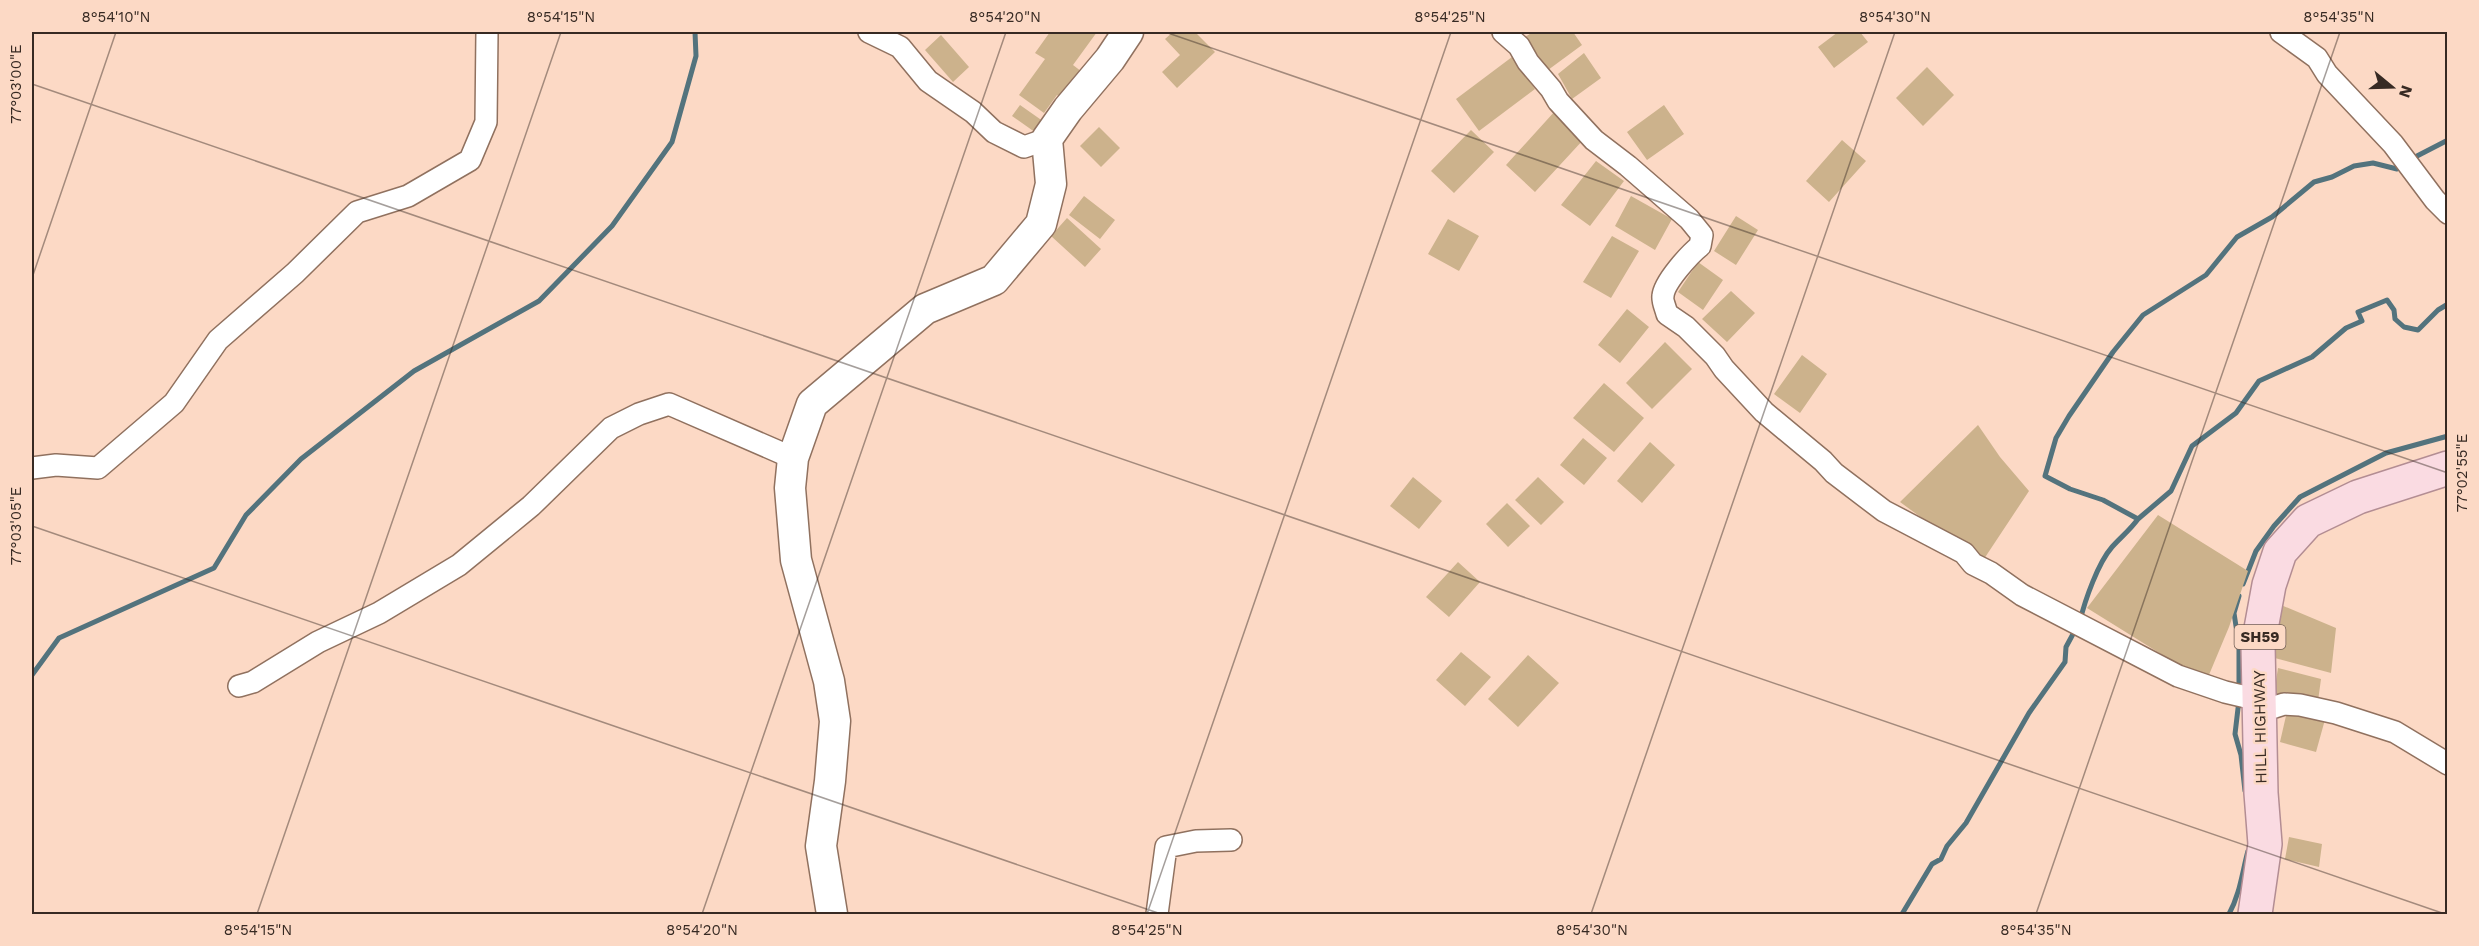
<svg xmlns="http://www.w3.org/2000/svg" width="2479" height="946" font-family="'Work Sans',sans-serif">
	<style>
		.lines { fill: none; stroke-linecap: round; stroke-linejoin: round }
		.stream { stroke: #53737d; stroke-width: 5 }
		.building { fill: #ccb28c }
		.minor-casing { stroke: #90715f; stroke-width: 24 }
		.secondary-casing { stroke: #90715f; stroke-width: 33 }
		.primary-casing { stroke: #b38d93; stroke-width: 36 }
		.minor { stroke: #fff; stroke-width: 21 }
		.secondary { stroke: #fff; stroke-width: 30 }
		.primary { stroke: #fadbe2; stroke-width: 33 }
		.ticks { fill: none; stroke: #372a23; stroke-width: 1.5; stroke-opacity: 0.45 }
		.labels { text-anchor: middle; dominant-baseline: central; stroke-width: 5; stroke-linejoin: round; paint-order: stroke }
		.shield { fill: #fcd9c5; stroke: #725e54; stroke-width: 1.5 }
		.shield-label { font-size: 15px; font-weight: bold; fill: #372a23 }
		.street-label { font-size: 16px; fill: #372a23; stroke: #fcd9c5 }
		.neatline { fill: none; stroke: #372a23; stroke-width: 2 }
		.ticks-label { font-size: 15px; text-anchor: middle; fill: #372a23 }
	</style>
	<rect width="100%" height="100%" fill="#fcd9c5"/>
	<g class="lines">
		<path class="stream" d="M2417,156L2448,140
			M2138,519L2171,491L2192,446L2236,413L2259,381L2312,357L2346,328L2362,321L2358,312L2387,300L2394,310L2395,319L2404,327L2418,330L2438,310L2448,304
			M2243,584L2256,551L2274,526L2300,497L2386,453L2448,436
			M2080,621C2085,600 2098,563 2112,547C2121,537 2130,530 2138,519L2103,500L2070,489L2045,476L2056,438L2069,416L2113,352L2143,315L2206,275L2237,237L2272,217L2314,182L2332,177L2354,166L2373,163L2397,169
			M32,675L59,638L214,568L246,515L301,459L414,371L539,301L612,226L672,142L696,56L695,32
			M2239,690V646L2234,613L2239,596
			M2239,700L2235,734L2241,755L2245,791
			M1902,914L1932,864L1941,859L1947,846L1966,823L2029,713L2065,662L2066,647L2073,634
			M2229,914C2240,894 2242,873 2248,851"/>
	</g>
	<path class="building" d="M1050,32H1097L1073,65L1086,75L1067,103L1057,95L1044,113L1019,95L1045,59L1035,53Z
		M1173,32H1195L1215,52L1177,88L1162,72L1180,55L1165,39Z
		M1533,32H1573L1582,45L1548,70L1525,37Z
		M1838,32H1860L1868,42L1834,68L1818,47Z
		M941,35L969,67L953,82L925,50Z
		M1584,53L1601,78L1572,99L1558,74Z
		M1512,57L1535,89L1479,131L1456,99Z
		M1927,67L1954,95L1923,126L1896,98Z
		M1020,105L1047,124L1039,135L1012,116Z
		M1664,105L1684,134L1647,160L1627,132Z
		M1555,111L1584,139L1535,192L1506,165Z
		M1099,127L1120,148L1101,167L1080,146Z
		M1471,130L1494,152L1454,193L1431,171Z
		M1842,140L1866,161L1829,202L1806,181Z
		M1596,161L1624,181L1590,226L1561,205Z
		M1084,196L1115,220L1100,239L1069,215Z
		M1631,196L1672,219L1655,250L1615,226Z
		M1736,216L1758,230L1736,265L1714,251Z
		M1067,218L1101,249L1085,267L1051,236Z
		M1448,219L1479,236L1459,271L1428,254Z
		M1612,236L1639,251L1611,298L1583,282Z
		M1698,262L1723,280L1703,310L1678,292Z
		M1731,291L1755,313L1727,342L1702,319Z
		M1627,309L1649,327L1620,363L1598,345Z
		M1665,342L1692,369L1652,409L1626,383Z
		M1802,355L1827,374L1800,413L1774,394Z
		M1604,383L1644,418L1614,452L1573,418Z
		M1978,425L2000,457L2029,491L1982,562L1900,502Z
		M1583,438L1607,458L1584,485L1560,465Z
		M1650,442L1675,465L1642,503L1617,481Z
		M1413,477L1442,501L1419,529L1390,506Z
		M1538,477L1564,502L1541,525L1515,500Z
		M1507,503L1530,526L1508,547L1486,524Z
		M2158,515L2248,571L2229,627L2206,682L2087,608Z
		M1458,562L1480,582L1449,617L1426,597Z
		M2281,605L2336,628L2331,673L2271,657Z
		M1461,652L1491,677L1465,706L1436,680Z
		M1528,655L1559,683L1518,727L1488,699Z
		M2278,668L2321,679L2318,701L2274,694Z
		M2288,707L2326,716L2316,752L2280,742Z
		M2289,837L2322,844L2319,867L2285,859Z"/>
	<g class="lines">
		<g class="minor-casing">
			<path id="minor" d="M869,32L900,47L928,81L973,112L994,132L1024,147L1047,139
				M1503,32L1519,46L1528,62L1551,89L1558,101L1594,140L1628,166L1689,219L1702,235L1700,246C1690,254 1664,282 1663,296C1662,301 1666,309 1667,314L1686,327L1715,356L1724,369L1764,412L1823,461L1834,473L1884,511L1964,553L1973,564L1991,573L2022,595L2178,676L2225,692L2259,700
				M2281,32L2317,58L2327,74L2393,144L2435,200L2448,213
				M32,468L56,465L98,468L174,403L218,340L295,273L357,212L408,196L470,160L486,122L487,32
				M239,686L253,682L318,642L379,613L459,565L531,506L611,428L639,414L669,404L793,458
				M2259,712L2284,704L2300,705L2336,713L2395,732L2448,764
				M1157,914L1166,847L1196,841L1231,840"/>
		</g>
		<g class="secondary-casing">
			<path id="secondary" d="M832,914L821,846L830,781L835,721L829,681L796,560L790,488L793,458L812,404L925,309L994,280L1041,224L1051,184L1047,139L1068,109L1110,59L1128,32"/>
		</g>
		<g class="primary-casing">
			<path id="primary" d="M2255,914L2265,844L2261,793L2258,645L2269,585L2280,552L2308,521L2358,497L2448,468"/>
		</g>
		<use href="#minor" class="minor"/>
		<use href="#secondary" class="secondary"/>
		<use href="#primary" class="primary"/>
	</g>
	<path class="ticks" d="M1165,32L2448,473M32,84L2445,914M32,278L116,32M32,526L1161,914M257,914L561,32M702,914L1006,32M1147,914L1451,32M1591,914L1895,32M2036,914L2340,32"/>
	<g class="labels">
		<rect class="shield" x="2234.5" y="625" width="51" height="24" rx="4.5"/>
		<g class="shield-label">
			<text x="2260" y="637">SH59</text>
		</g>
		<g class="street-label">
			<text transform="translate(2260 727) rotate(-91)">HILL HIGHWAY</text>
		</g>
	</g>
	<rect width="2479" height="946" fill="none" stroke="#fcd9c5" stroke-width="66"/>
	<g transform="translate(2392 87) rotate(109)" stroke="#fcd9c5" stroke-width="4.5" paint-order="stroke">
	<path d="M0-4.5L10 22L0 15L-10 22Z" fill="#372a23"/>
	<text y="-9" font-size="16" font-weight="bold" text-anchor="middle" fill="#372a23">N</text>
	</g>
	<rect x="33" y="33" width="2413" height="880" class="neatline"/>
	<g class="ticks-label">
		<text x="116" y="22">8°54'10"N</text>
		<text x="561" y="22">8°54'15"N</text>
		<text x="1005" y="22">8°54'20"N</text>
		<text x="1450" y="22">8°54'25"N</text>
		<text x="1895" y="22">8°54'30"N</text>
		<text x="2339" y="22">8°54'35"N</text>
		<text transform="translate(16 84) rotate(-90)" y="5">77°03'00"E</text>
		<text transform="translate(2462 473) rotate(-90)" y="5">77°02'55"E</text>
		<text transform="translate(16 526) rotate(-90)" y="5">77°03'05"E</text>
		<text x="258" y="935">8°54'15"N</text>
		<text x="702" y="935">8°54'20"N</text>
		<text x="1147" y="935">8°54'25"N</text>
		<text x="1592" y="935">8°54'30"N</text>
		<text x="2036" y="935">8°54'35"N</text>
	</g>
</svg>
